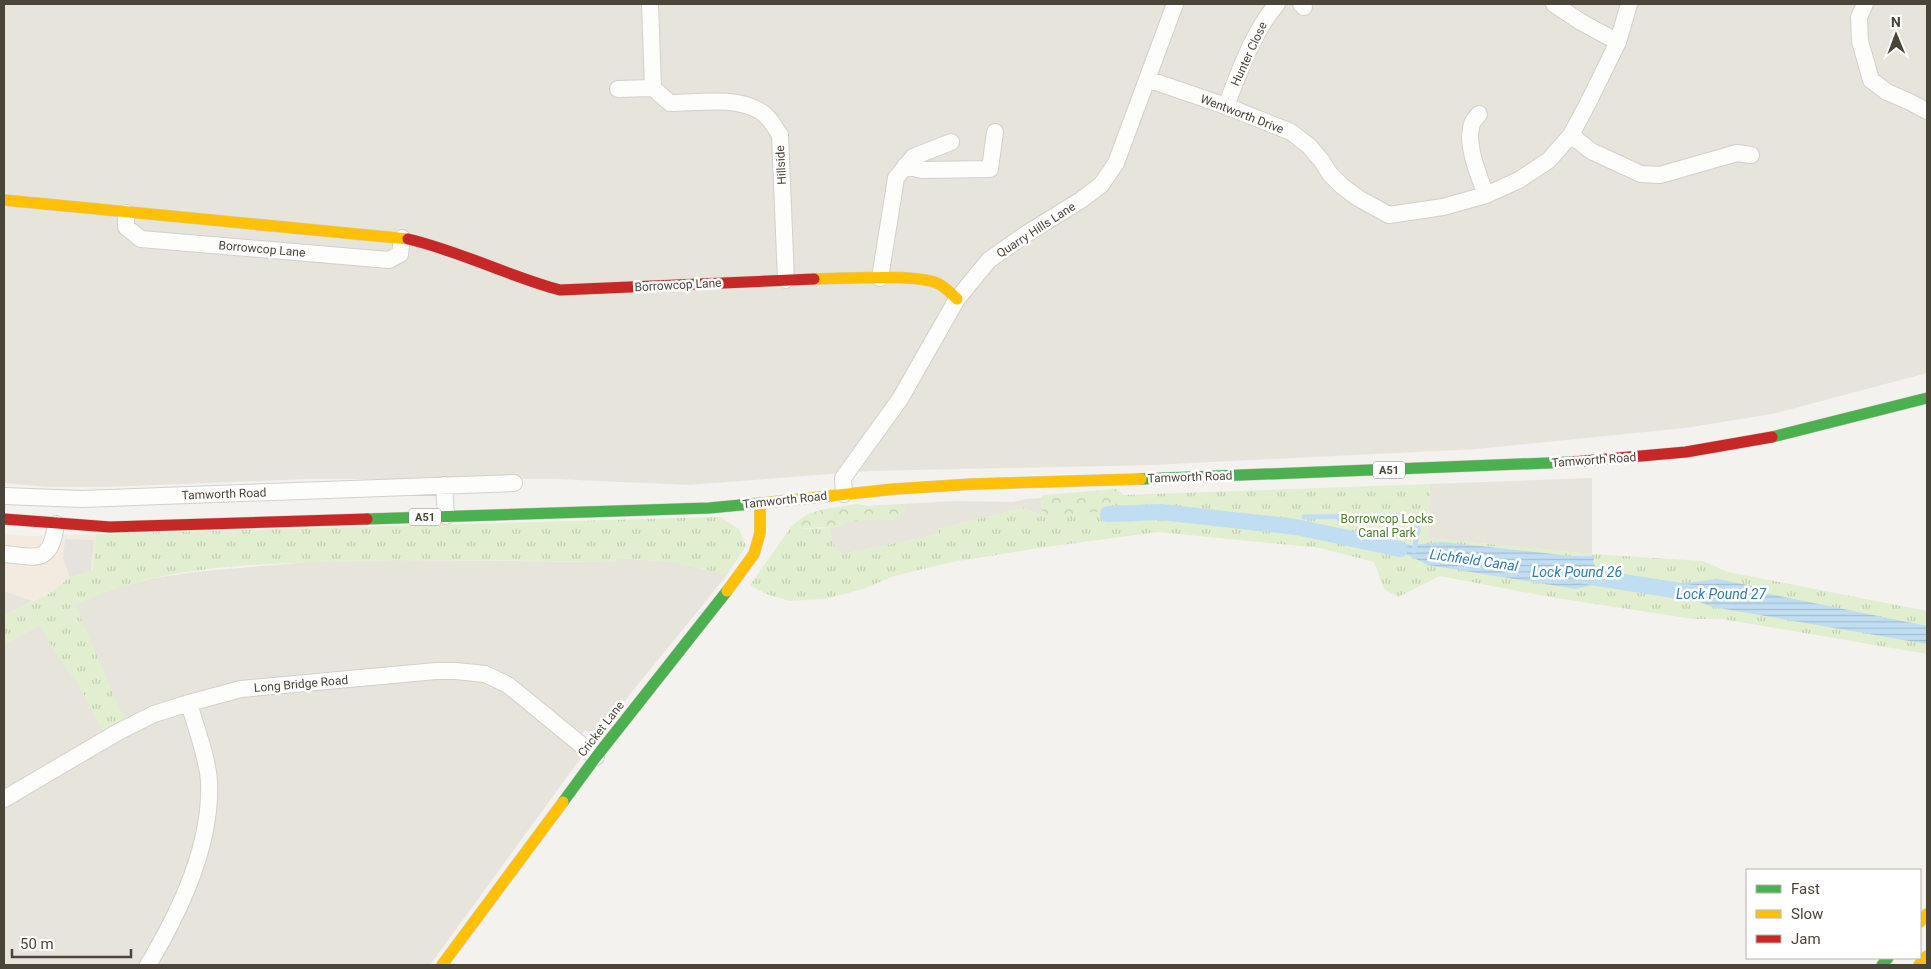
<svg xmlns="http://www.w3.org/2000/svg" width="1931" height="969" font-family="Roboto,sans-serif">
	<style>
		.residential { fill: #e7e4dc }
		.commercial { fill: #f3ebdf }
		.grass { fill: url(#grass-tufts) }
		.forest { fill: url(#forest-crowns) }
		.parking { fill: #e6e3df }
		.water { fill: url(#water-rules) }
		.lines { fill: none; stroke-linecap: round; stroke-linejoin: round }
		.stream { stroke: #c0ddf1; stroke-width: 5 }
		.canal { stroke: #c0ddf1; stroke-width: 16 }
		.street-casing { stroke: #d2d0cb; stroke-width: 18 }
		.fast-casing { stroke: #d3cfc5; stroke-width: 12 }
		.slow-casing { stroke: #d3cfc5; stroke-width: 12 }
		.jam-casing { stroke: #d3cfc5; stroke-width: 12 }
		.street { stroke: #fdfdfc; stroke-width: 16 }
		.fast { stroke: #4caf50; stroke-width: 11 }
		.slow { stroke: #ffc107; stroke-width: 11 }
		.jam { stroke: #c62828; stroke-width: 11 }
		.labels { text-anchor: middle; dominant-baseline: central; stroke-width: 5; stroke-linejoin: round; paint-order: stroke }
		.shield { fill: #fff; stroke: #817c74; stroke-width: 1 }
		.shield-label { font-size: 11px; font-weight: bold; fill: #4b4439 }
		.street-label { font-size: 12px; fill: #4b4439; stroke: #fff }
		.park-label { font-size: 12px; fill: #4a7f2a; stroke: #fff }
		.water-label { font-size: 14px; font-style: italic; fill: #2e7ab2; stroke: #fff }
	</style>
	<defs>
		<pattern id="grass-tufts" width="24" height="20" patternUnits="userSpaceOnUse" patternTransform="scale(1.25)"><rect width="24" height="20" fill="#e1eecf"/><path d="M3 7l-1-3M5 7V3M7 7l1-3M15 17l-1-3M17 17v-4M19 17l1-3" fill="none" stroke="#c3cdb2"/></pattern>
		<pattern id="forest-crowns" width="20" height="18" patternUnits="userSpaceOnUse" patternTransform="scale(1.25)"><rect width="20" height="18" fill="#e1eecf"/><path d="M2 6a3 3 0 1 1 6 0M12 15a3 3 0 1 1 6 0" fill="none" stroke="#c3cdb2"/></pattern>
		<pattern id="water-rules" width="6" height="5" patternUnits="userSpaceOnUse" patternTransform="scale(1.25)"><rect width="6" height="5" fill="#c0ddf1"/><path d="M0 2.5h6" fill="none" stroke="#a6bfcf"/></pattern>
	</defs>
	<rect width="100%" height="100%" fill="#f4f2ee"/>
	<path class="residential" d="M4,4H1927V373L1772,414L1685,428L1477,449L1152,465L870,471L688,485L555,479H308L106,487H48L4,483Z
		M1592,478V554L1428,538L1430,484Z
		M1041,498L1043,516L1023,508L938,529L939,534L843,554L837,551L833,546L828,519L869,506L953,501L1013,502L1026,499Z
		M617,558L674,562L727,575L618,709L596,738L585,730L572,747L583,755L430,965H4V645L75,604L112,589L155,578L194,572L309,562L397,560L616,562Z
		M4,591H5L33,601L4,616Z"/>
	<path class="commercial" d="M4,534L29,536L96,534L93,570L70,577L52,592L33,601L4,591Z"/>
	<path class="grass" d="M1430,484L1428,538L1592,554L1703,561L1728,572L1927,611V654L1722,619H1693L1550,597L1440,576L1398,597L1384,589L1374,562L1320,548L1158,532L1039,548L952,562L894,576L863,589L825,599L789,601L766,594L750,585L791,527L800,529L830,528C832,539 832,548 843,554L939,534L938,529L1023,508L1042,516L1041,498L1116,489L1124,495Z
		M720,517L739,529L746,546L727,575L674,562L617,558L616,562C529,561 442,559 354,561C290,563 217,564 154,578C127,584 101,594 75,604L115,699L127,722L104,734L85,696L38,625L4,645V616L52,592L70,577L93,570L96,534Z"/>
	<path class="forest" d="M1116,489L1124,495V500L1113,504L1107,511L1043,516L1041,498L1043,495Z
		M857,504L869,506L905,505V510L894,520H864L850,522L838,528L821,527L800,529L791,527C810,507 831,509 857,504Z"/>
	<path class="parking" d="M65,539L94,540L91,571L70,577L63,559Z"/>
	<path class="water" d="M1381,539L1411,545L1443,542L1572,556H1595L1593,562L1597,570L1607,573L1605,582L1576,589L1428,565L1408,555L1377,548Z
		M1718,579L1752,586L1755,591L1927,626V644L1713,607L1676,593L1678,584Z"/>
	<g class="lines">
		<path class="stream" d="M1304,517L1398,516L1418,529L1414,551"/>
		<path class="canal" d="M1108,514L1161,512L1296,527L1400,549
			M1585,576L1699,594"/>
		<g class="street-casing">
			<path id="street" d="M650,4L653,88
				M1301,4L1304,7
				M1554,4L1581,22L1618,42
				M1865,4L1859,17L1860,41L1871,80L1887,92L1910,102L1927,111
				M1147,79L1226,106L1291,132L1309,146L1321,160L1330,174L1342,186L1358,198L1389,215L1443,207L1486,195L1519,180L1549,160L1571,135L1589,101L1618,42L1629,4
				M618,89L653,88L670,103C698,103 734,96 760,111C769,116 774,126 780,135L786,280
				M1226,106C1240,71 1252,33 1277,4
				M1479,114C1477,117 1473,120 1472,124C1465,144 1479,176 1486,195
				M1571,135L1591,151L1641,174L1660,175L1737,153L1751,155
				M905,166L922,170L990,169L995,132
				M126,213V227L141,239L389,260L400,254L402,238
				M880,278L896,178L913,157L951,142
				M444,485L446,516
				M844,494L843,478L900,399L957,299L989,260L1026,234L1081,200L1101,185L1116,163L1175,4
				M4,496L82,499L514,483
				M4,554C38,557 50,565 56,524
				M4,799L118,732L154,714L189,703L241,689L436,671H456L485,674L508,685L596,757
				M148,965C180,911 212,845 209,781C207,755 196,729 189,703"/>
		</g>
		<g class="fast-casing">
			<path id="fast" d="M1772,437L1927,398
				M1141,479L1573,462
				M367,519L709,508L762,503
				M563,802L596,757L727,591
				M1882,965L1888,958"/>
		</g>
		<g class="slow-casing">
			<path id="slow" d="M4,200L408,239
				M814,279C842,279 917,273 939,284C945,287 952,294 957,299
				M762,503L895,489L973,484L1141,479
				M727,591L754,554L760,533V503
				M1920,922L1927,914
				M442,965L563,802
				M1919,965L1927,956"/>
		</g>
		<g class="jam-casing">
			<path id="jam" d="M408,239C460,251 508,276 560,290L814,279
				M1573,462L1686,452L1772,437
				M4,519L110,527L367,519"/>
		</g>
		<use href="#street" class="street"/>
		<use href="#fast" class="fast"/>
		<use href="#slow" class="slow"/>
		<use href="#jam" class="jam"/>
	</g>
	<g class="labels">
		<g class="shield">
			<rect x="1373" y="461.5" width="32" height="17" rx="4"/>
			<rect x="409" y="508.5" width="32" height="17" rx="4"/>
		</g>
		<g class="shield-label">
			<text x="1389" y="470">A51</text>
			<text x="425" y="517">A51</text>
		</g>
		<g class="street-label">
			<text transform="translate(1249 54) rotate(-65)">Hunter Close</text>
			<text transform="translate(1242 114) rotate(21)">Wentworth Drive</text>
			<text transform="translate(781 165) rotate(-93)">Hillside</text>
			<text transform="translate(1036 230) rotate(-33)">Quarry Hills Lane</text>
			<text transform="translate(262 249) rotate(5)">Borrowcop Lane</text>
			<text transform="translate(678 285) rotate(-3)">Borrowcop Lane</text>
			<text transform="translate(1594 460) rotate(-4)">Tamworth Road</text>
			<text transform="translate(1190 477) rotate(-2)">Tamworth Road</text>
			<text transform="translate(224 494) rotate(-2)">Tamworth Road</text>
			<text transform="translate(785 500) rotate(-6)">Tamworth Road</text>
			<text transform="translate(301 684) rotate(-5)">Long Bridge Road</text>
			<text transform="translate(601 729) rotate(-52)">Cricket Lane</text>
		</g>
		<g class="park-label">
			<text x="1387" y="519">Borrowcop Locks<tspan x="1387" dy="14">Canal Park</tspan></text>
		</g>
		<g class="water-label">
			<text transform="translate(1474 560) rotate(8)">Lichfield Canal</text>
			<text x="1577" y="572">Lock Pound 26</text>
			<text x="1721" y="594">Lock Pound 27</text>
		</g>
	</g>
	<rect width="1931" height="969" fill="none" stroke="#4b4439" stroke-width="10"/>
	<rect x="1746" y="869" width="175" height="90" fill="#ffffff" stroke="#b7b4b0"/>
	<rect x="1756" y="885" width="25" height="8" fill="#4caf50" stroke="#b7b4b0"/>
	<text x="1791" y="894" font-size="15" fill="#4b4439">Fast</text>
	<rect x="1756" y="910" width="25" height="8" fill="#ffc107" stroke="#b7b4b0"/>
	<text x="1791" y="919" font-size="15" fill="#4b4439">Slow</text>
	<rect x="1756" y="935" width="25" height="8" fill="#c62828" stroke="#b7b4b0"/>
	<text x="1791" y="944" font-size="15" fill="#4b4439">Jam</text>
	<g transform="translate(1896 35) rotate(359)" stroke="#ffffff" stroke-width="4" paint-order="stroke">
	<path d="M0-4L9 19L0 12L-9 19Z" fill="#4b4439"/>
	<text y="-8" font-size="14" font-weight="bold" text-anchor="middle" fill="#4b4439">N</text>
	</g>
	<path d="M12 949v8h119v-8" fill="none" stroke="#4b4439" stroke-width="2.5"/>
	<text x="20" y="949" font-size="15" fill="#4b4439" stroke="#ffffff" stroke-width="4" paint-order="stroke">50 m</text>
</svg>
